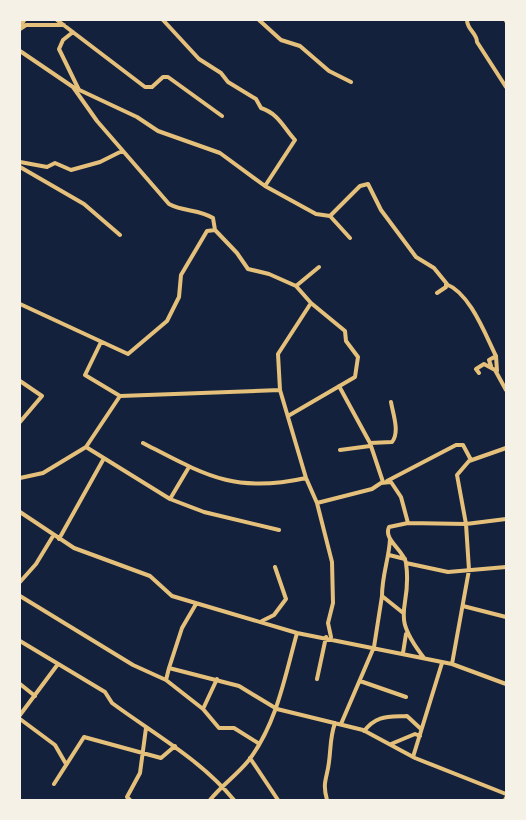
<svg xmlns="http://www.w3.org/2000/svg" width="526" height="820" font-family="Karla,sans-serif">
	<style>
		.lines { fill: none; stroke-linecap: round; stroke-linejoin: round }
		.minor { stroke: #e5c07b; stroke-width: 4 }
		.tertiary { stroke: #e5c07b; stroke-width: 4.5 }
	</style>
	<rect width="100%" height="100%" fill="#14213d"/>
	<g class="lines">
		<path class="minor" d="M57,20L145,87H152L163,77H168L222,116
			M163,20L199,59L221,73L228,82L256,99L261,108C279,114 283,127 295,140L265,186
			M259,20L281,40L300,46L329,71L351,82
			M467,20C467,30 477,33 477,42L506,87
			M506,20V21
			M20,29L26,25H64
			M73,32L63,40L59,49L79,90
			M20,51L73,87L97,121L169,204C184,212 199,209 213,218L215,230L237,253L248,269L269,274L296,286L311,303L278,354L280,390L306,478L317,503L332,562L333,603L328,623L331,637
			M73,87L137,117L158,131L220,153L265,186L316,214L330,216L360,186L368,184L381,210L416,257L434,268L447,284
			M20,162L47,167L55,163L71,170L100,162L122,151
			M20,167L84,204L120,235
			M330,216L350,238
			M296,286L319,267
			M437,293L446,287V284C470,293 485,334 496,356
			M20,304L128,354L167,321L179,297L181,275L207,231L215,230
			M101,342L85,375L120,396
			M491,366L489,360L496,356L497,371
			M479,373L476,369L484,364L495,370L506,390
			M20,381L42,396L20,422
			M339,386L370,443L383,482
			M288,416L355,377L358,357L346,341L345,331L311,303
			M143,443C205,475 234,494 306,478
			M370,443L392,442C400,432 393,414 391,402
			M340,450L370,446
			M189,467L170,499L86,447L120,396L280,390
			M20,478L43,473L86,447
			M387,481L456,445H463L471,460
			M170,499L204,512L279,530
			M317,503L372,489L381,483L391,482L401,497L408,523
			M20,512L74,548L150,576L172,596L297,633L452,664L506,684
			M59,539L103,460
			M389,555L405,559
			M406,563L448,572L506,567
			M20,582L36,564L53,536
			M20,596L133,665L166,680L203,709L217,679
			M382,596C382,575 389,559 390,539
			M463,606L506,617
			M262,621L274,615L286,599L275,567
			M20,641L105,692L112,703C154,734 200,759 234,800
			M403,653L406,634
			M424,658C387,610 413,611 406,563C404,550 383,540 389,527L408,523L466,524L506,519
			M452,664L469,570L466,524L457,475L469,461L506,448
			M169,668L182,628L196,604
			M317,679L326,637
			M166,680L169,668L239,686L277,709L363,730L415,758L506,794
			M360,681L406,697
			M20,684L35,696
			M203,709L219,728H234L258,743
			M20,715L58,664
			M20,719L55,745L66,764
			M341,724L374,647L382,596L402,612
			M364,731C377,715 387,717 407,716L421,729
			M391,744L415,734L420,736
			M413,757L442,663
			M250,758L278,800
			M54,784L84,737L161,758L175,746
			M130,800L127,797L140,773L146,728
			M210,800C222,785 237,775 249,760C277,723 285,676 297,633
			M327,800C322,782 327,779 329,762C331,747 330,737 335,723
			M505,800L506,798"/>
		<path class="tertiary" d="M20,27L24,20"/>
	</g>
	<rect width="526" height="820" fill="none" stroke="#f6f1e7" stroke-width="42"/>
</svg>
